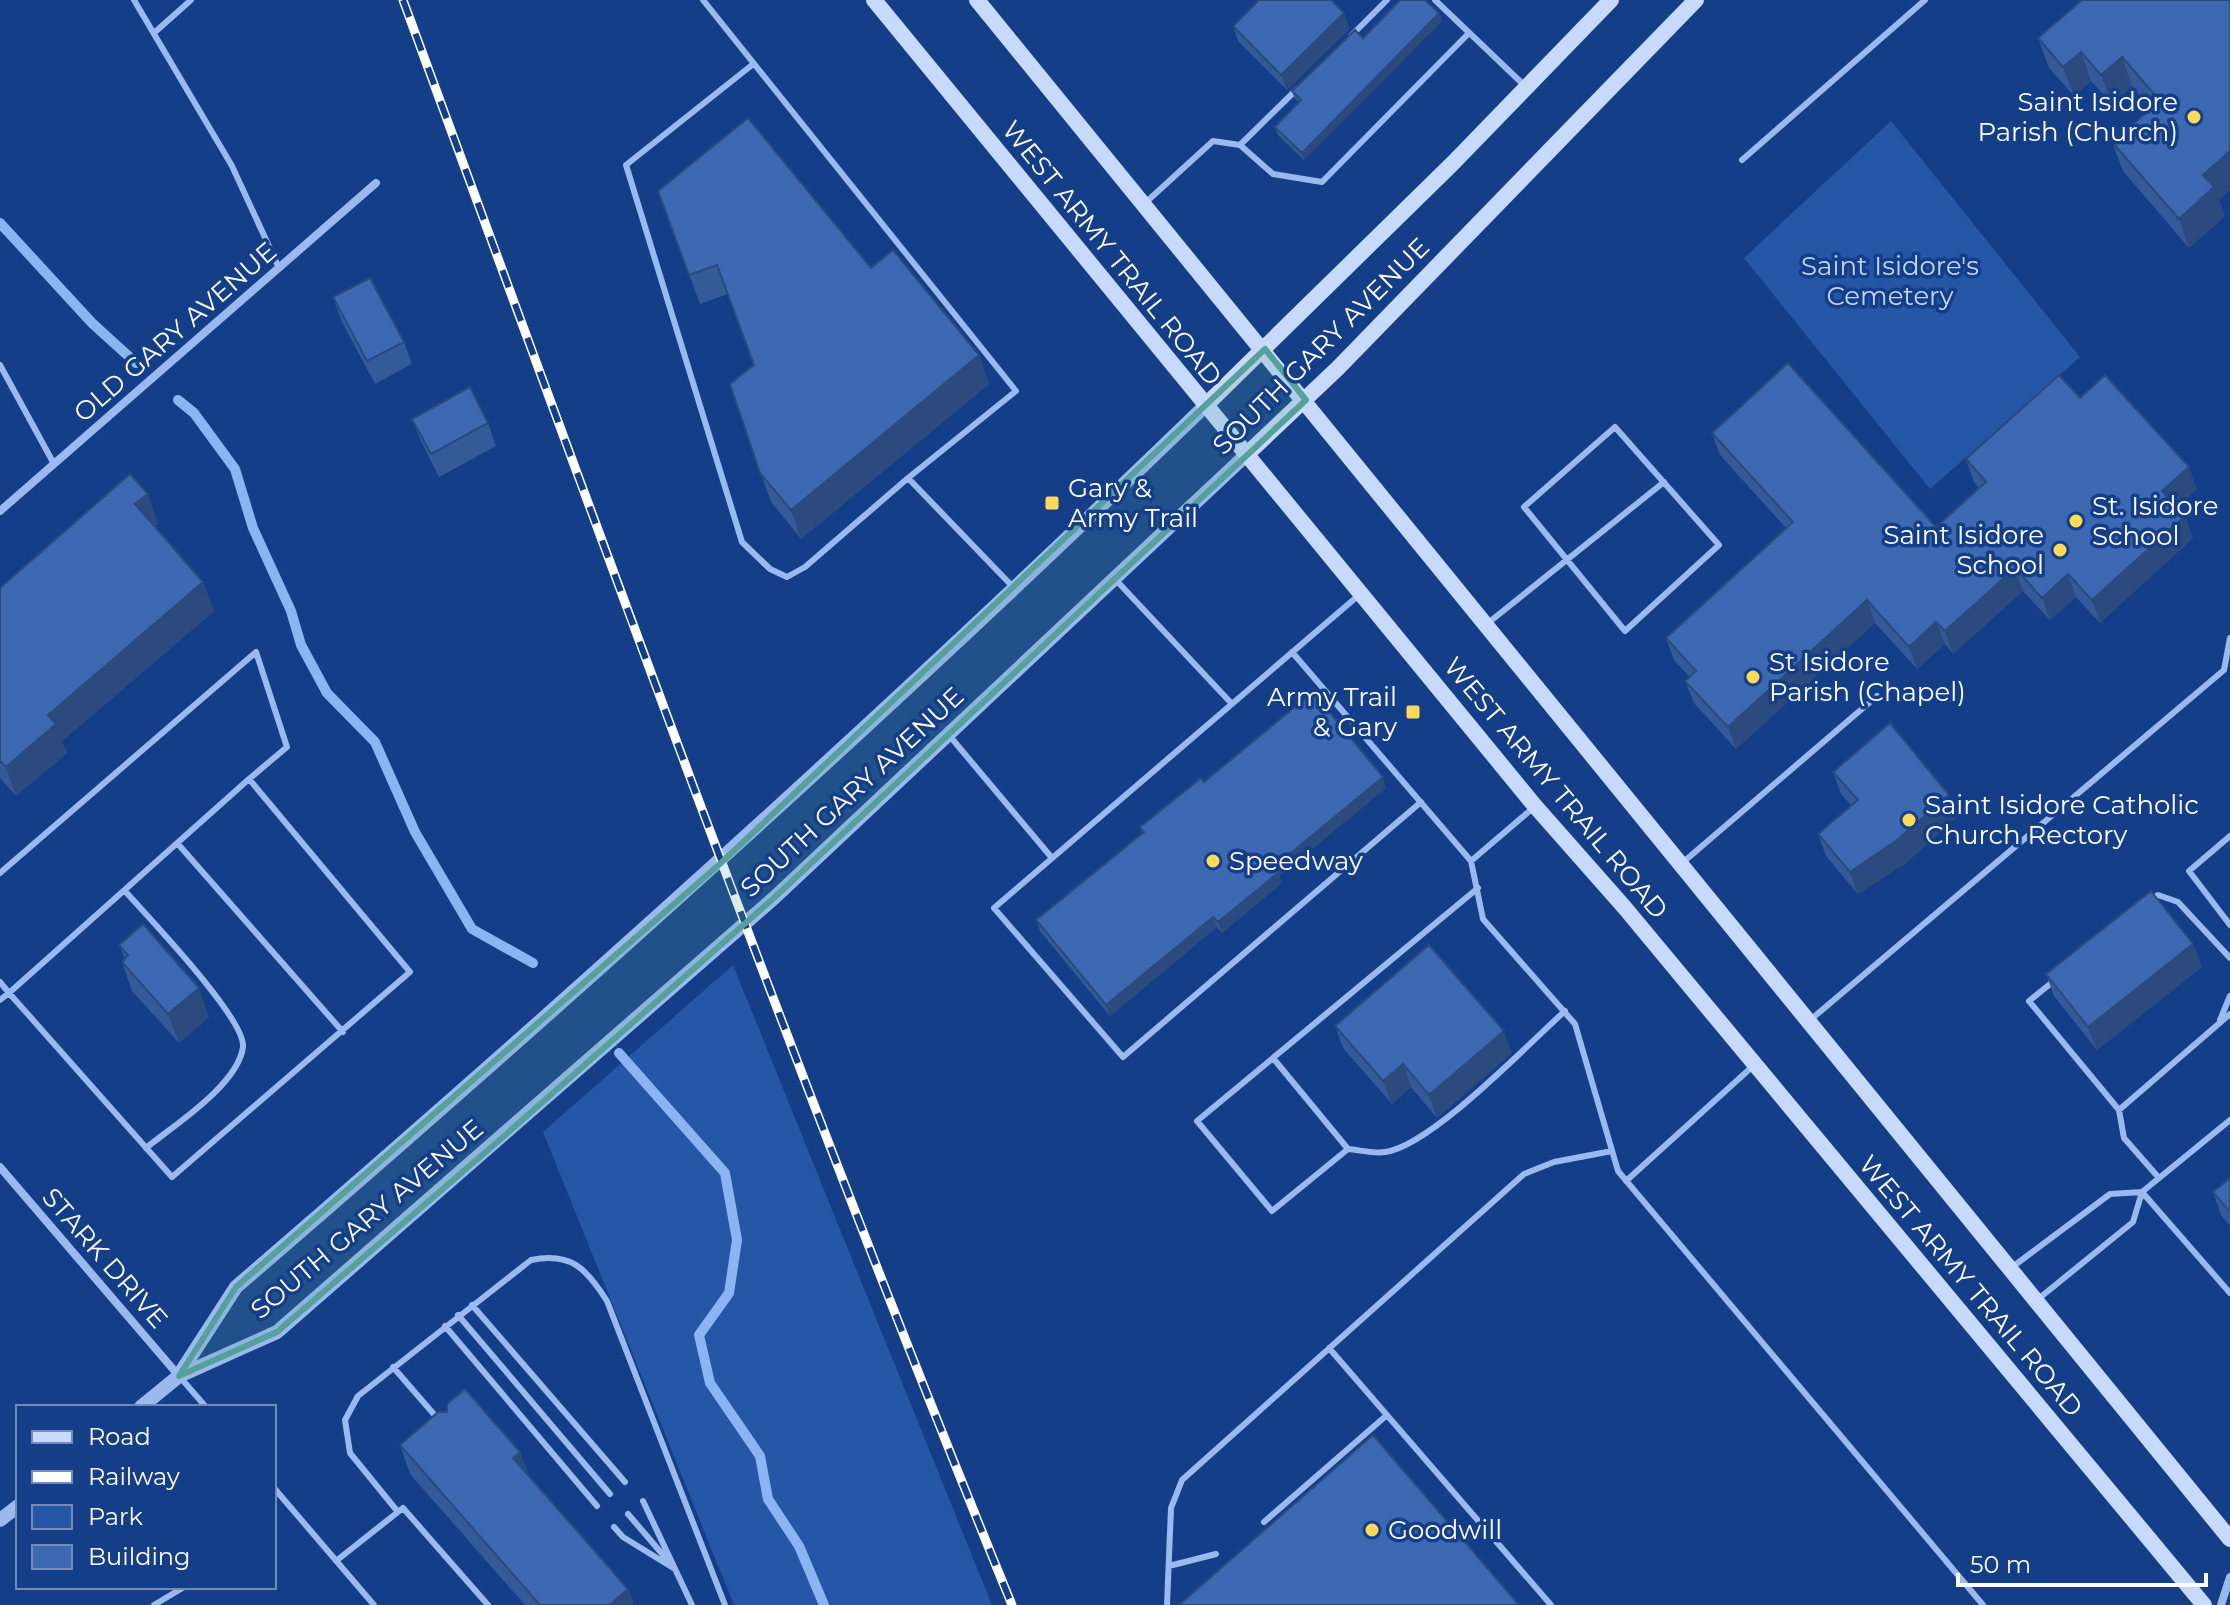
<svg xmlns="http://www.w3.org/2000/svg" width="2230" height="1605" font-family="Montserrat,sans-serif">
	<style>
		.green { fill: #2657a7 }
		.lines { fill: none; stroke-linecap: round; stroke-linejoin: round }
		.stream { stroke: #8bb4f3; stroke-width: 10 }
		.service { stroke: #9abaef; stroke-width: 6 }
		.minor { stroke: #9abaef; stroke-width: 8 }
		.tertiary { stroke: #9abaef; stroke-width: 14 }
		.secondary { stroke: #c7dafb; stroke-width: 16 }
		.rail-casing { stroke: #fff; stroke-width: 9 }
		.rail { stroke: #143e88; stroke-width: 6; stroke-dasharray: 18; stroke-linecap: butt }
		.wall { fill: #345a99 }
		.shaded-wall { fill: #2b4a7d }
		.building { fill: #3d69b2; stroke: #2b4a7d; stroke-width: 2 }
		.marked { fill: #579f9a; fill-opacity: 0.2; stroke: #579f9a; stroke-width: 6; stroke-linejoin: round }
		.poi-dot { fill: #ffda58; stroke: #143e88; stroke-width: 3 }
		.labels { text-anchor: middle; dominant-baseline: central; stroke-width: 7; stroke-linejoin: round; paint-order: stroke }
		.poi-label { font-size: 26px; fill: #fff; stroke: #143e88; text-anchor: start }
		.street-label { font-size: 26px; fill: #fff; stroke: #143e88 }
		.park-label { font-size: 26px; fill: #c0d6fb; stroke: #143e88 }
	</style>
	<rect width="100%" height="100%" fill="#143e88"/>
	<path class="green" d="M1891,121L2080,357L1930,489L1744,258Z
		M733,965L992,1605H734L543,1132Z"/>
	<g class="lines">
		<path class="stream" d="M0,223L92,323L136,363
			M178,400L194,413L235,469L253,528L291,611L301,645L327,693L375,742L415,832L472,929L533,963
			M619,1053L725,1173L737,1240L729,1293L699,1335L710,1383L760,1456L768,1499L799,1546L824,1605"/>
		<path class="service" d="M134,0L232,166L279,268
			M703,0L1016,391L908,478L1014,588
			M1435,0L1525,86
			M154,33L191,0
			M1351,36L1387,0
			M752,65L626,165L742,542L770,569L787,577L805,567L908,478
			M1240,145L1273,174L1322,182L1469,33
			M1742,160L1925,0
			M1144,204L1213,141L1240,145L1297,89
			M0,365L54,464
			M1615,427L1719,545L1625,631L1524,507Z
			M1114,578L1232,704
			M1359,595L994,908L1123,1057L1421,802
			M1488,623L1664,482
			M1292,652L1471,861L1533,808
			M948,734L1052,858
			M2230,836L2189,871L2230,925
			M178,844L343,1032
			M1471,861L1483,919L1575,1024L1618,1171L1983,1605
			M1681,864L1877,696
			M0,873L256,652L287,747L249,779
			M125,891C147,916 246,1019 243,1047C238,1085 174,1125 146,1148
			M2150,901L2158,895L2178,902L2230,958
			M2055,980L2029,1001L2119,1110L2230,1014
			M0,982L9,993L172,1177L410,972L249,779L9,993L0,1000
			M2220,1020L2230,996
			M1809,1021L2224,670L2230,638
			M1273,1058L1348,1149L1272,1211L1197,1121L1478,888
			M2119,1110L2124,1138L2159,1178
			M1348,1149C1360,1150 1374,1154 1385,1152C1431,1146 1527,1045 1565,1011
			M1626,1181L1753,1066
			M2142,1192L2230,1293
			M2011,1268L2110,1194L2142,1192
			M2037,1300L2133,1222L2142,1192L2230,1120
			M472,1305L625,1482
			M458,1315L610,1494
			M445,1326L597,1506
			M1329,1348L1551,1605
			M393,1367L438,1419
			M179,1376L206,1407
			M274,1488L374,1605
			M643,1501L692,1605
			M398,1512L350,1453L345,1420L358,1396L531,1260C571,1252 586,1268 607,1301L725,1605
			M628,1514L670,1563
			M1264,1522L1387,1415
			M614,1527L623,1537L675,1569
			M336,1561L403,1508L488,1605
			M1169,1566L1216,1554
			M154,1605L184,1587
			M1167,1605L1171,1508L1182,1480L1524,1174L1554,1162L1612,1151"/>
		<path class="minor" d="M0,511L376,183
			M0,1167L179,1376
			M2221,1605L2230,1577"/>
		<path class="tertiary" d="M179,1375L236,1287C567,1002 891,710 1205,406
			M141,1407L179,1376L277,1332L774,898L1246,455
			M0,1520L18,1506"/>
		<path class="secondary" d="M874,0L1535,806L1625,908L2204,1605
			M977,0C1397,510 1809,1028 2230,1539
			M1205,406L1453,163L1611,0
			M1246,455L1338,368L1696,0"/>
		<g class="rail-casing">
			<path id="rail" d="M403,0C601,537 795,1075 1012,1605"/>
		</g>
		<use href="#rail" class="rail"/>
	</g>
	<path class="wall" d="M2230,0L2219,200L2225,216L2189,248L2123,171L2112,142L2151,108L2132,86L2112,104L2091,81L2074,96L2049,68L2038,38Z
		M1344,13L1349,29L1287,90L1238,41L1233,26Z
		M1439,13L1442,21L1304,160L1278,135L1275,127L1299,103L1295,99L1292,91L1363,38Z
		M658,191L871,268L979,355L989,384L801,539L771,502L730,384L754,365L728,294L700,304Z
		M333,297L404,342L412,364L375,384L341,320Z
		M2080,398L2197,489L2177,507L2193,538L2100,623L2076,597L2050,620L2023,591L1953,654L1945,644L1917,669L1875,623L1736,749L1694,703L1685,681L1690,677L1674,660L1666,638L1786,528L1720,455L1712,433L1936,527L1979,488L1974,482L1966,459Z
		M412,419L488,423L496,446L439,477L421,441Z
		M158,523L154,526L203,582L214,611L62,741L67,753L16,796L0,778V588Z
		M1833,772L1957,817L1906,863L1858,894L1826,856L1818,834L1851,805L1841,794Z
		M1204,782L1386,788L1279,876L1282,883L1222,933L1217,927L1110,1016L1040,931L1036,920L1142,833L1140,827Z
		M2193,944L2202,967L2097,1050L2054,996L2046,974Z
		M119,945L209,1017L179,1043L132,991L122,962L125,959Z
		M1335,1026L1512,1053L1437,1118L1411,1087L1392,1104L1343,1048Z
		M2230,1178V1226L2221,1215L2213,1192Z
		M400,1445L520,1452L529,1477L628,1589L634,1605H525L410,1474Z"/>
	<path class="shaded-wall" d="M1344,13L1349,29L1287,90L1281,75Z
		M1439,13L1442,21L1304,160L1302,153Z
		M2081,52L2091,81L2074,96L2063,67Z
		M2122,57L2132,86L2112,104L2101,75Z
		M2230,151V190L2219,200L2225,216L2189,248L2179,219L2203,175Z
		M979,355L989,384L801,539L791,510Z
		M2189,467L2197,489L2170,513L2162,491Z
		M148,494L158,523L146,534L135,504Z
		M2185,516L2193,538L2100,623L2092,600Z
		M2015,568L2023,591L1953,654L1945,631Z
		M2068,574L2076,597L2050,620L2042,598Z
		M203,582L214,611L62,741L67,753L16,796L6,767L48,715Z
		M1867,600L1875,623L1736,749L1728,727Z
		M1936,622L1945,644L1917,669L1909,647Z
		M1383,777L1386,788L1279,876L1282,883L1222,933L1218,922L1274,867Z
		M1949,795L1957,817L1906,863L1858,894L1850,872Z
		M1213,917L1217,927L1110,1016L1106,1005Z
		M2193,944L2202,967L2097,1050L2088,1027Z
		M199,988L209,1017L179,1043L168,1014Z
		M1504,1031L1512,1053L1437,1118L1429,1095Z
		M1403,1064L1411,1087L1392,1104L1383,1081Z
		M520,1452L531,1481L513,1458Z
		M628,1589L634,1605H610Z"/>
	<path class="building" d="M1259,0H1331L1344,13L1281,75L1233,26Z
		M1400,0H1425L1439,13L1302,153L1275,127L1301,100L1292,91L1355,30L1363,38Z
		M2082,0H2230V151L2203,175L2214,187L2179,219L2112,142L2160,101L2122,57L2101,75L2081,52L2063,67L2038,38Z
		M748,118L871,268L893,250L979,355L791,510L760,473L730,384L754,365L717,265L689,275L658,191Z
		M370,278L404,342L367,361L333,297Z
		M1788,363L1936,527L1986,482L1966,459L2059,375L2080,398L2105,375L2189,467L2162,491L2185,516L2092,600L2068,574L2042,598L2015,568L1945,631L1936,622L1909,647L1867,600L1728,727L1685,681L1696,671L1666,638L1793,522L1712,433Z
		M470,387L488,423L431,454L412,419Z
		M130,474L148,494L135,504L203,582L48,715L56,724L6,767L0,761V588Z
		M1313,692L1383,777L1274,867L1278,873L1218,922L1213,917L1106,1005L1036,920L1144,832L1140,827L1201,778L1204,782Z
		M1890,723L1949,795L1897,840L1850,872L1818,834L1858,800L1833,772Z
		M2151,891L2193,944L2088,1027L2046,974Z
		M143,924L199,988L168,1014L122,962L128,955L119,945Z
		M1429,945L1504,1031L1429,1095L1403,1064L1383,1081L1335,1026Z
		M2230,1178V1212L2213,1192Z
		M465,1389L520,1452L513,1458L628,1589L610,1605H540L400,1445L438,1412H447V1404Z
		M1373,1435L1519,1605H1179Z"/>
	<path class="marked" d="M1265,349L1306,400L774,898L503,1137L277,1332L179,1376L236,1287L722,862Z"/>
	<g class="poi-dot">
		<circle cx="2194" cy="117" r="8"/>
		<rect x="1044" y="495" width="16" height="16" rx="4"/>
		<circle cx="2076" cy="521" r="8"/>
		<circle cx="2060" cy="550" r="8"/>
		<circle cx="1753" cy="677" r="8"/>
		<rect x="1405" y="704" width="16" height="16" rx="4"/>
		<circle cx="1909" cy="820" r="8"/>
		<circle cx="1213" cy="861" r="8"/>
		<circle cx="1372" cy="1530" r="8"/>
	</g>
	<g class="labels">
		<g class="poi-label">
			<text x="2178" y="102" text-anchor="end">Saint Isidore<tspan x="2178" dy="30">Parish (Church)</tspan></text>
			<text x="1068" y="488">Gary &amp;<tspan x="1068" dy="30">Army Trail</tspan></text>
			<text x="2092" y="506">St. Isidore<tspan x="2092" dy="30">School</tspan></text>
			<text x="2044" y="535" text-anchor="end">Saint Isidore<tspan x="2044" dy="30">School</tspan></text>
			<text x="1769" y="662">St Isidore<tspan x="1769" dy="30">Parish (Chapel)</tspan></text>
			<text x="1397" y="697" text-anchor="end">Army Trail<tspan x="1397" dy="30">&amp; Gary</tspan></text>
			<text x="1925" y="805">Saint Isidore Catholic<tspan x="1925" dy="30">Church Rectory</tspan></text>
			<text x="1229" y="861">Speedway</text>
			<text x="1388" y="1530">Goodwill</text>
		</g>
		<g class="street-label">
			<text transform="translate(1112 253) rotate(51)">WEST ARMY TRAIL ROAD</text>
			<text transform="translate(175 332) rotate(-41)">OLD GARY AVENUE</text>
			<text transform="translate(1321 346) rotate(-45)">SOUTH GARY AVENUE</text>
			<text transform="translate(1556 788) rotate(50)">WEST ARMY TRAIL ROAD</text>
			<text transform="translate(852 792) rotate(-43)">SOUTH GARY AVENUE</text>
			<text transform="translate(367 1219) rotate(-40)">SOUTH GARY AVENUE</text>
			<text transform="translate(105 1258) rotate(49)">STARK DRIVE</text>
			<text transform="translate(1971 1286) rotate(50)">WEST ARMY TRAIL ROAD</text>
		</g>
		<g class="park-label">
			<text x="1890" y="266">Saint Isidore's<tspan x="1890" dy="30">Cemetery</tspan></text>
		</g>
	</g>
	<rect x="16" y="1405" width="260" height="184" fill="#143e88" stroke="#728bb8" stroke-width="2"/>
	<rect x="32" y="1431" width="40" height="12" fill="#c7dafb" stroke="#728bb8" stroke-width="2"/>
	<text x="88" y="1445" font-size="24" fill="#ffffff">Road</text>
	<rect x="32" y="1471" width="40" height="12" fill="#ffffff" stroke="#728bb8" stroke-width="2"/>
	<text x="88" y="1485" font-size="24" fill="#ffffff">Railway</text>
	<rect x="32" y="1505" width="40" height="24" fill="#2657a7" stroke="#728bb8" stroke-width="2"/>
	<text x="88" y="1525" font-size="24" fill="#ffffff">Park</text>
	<rect x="32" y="1545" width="40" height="24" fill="#3d69b2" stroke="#728bb8" stroke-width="2"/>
	<text x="88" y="1565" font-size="24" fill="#ffffff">Building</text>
	<path d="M1958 1573v12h248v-12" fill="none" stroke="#ffffff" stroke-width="4"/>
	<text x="1970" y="1573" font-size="24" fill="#ffffff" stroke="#143e88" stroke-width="6" paint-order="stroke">50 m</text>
</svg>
